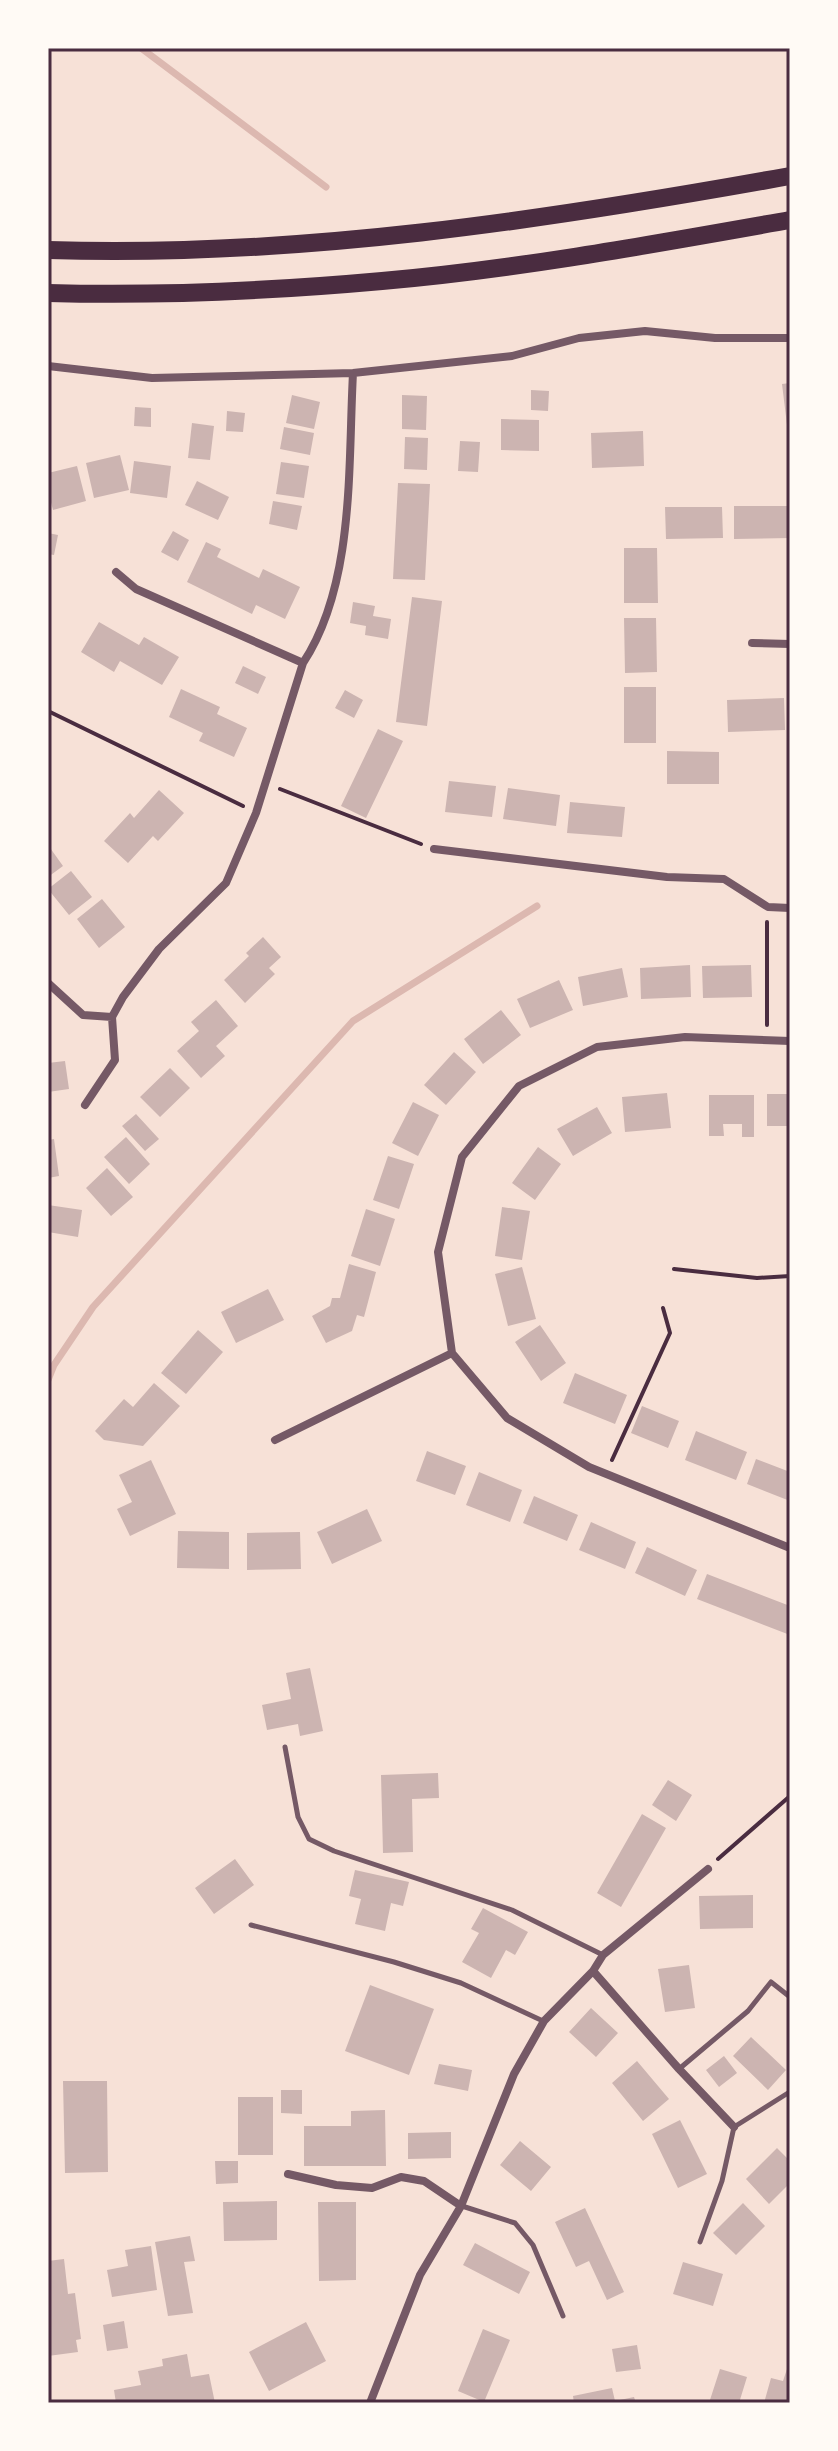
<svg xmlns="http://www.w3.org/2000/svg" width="838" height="2451" font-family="Literata,serif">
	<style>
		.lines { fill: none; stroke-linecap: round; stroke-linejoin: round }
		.stream { stroke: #dcb8b0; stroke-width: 7 }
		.building { fill: #ccb4b1 }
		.path { stroke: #4a2c40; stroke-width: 4 }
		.service { stroke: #755966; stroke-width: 5 }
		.minor { stroke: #755966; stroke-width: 8 }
		.trunk { stroke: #4a2c40; stroke-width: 18 }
		.neatline { fill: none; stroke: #4a2c40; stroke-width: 3 }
	</style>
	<rect width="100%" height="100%" fill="#f7e1d7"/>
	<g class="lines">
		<path class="stream" d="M141,48L326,187
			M48,1380L54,1365L93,1307L353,1021L537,906"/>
	</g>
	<path class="building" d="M790,383V433H788L782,384Z
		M531,390L549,391L548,411L531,410Z
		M292,395L320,402L314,429L286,423Z
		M402,395L427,396L426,430L402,429Z
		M135,407L151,408V427L134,426Z
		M227,411L245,413L243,432L226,431Z
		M501,419L539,420V451L501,450Z
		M192,423L214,426L210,460L188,458Z
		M284,427L314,433L310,455L280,449Z
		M643,431L644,466L592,468L591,433Z
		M405,437L428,438L427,470L404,469Z
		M460,441L480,442L478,472L458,471Z
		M120,455L129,490L94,498L86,463Z
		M134,461L171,466L167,498L130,493Z
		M281,462L309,466L304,498L276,494Z
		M77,466L86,501L53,510L48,491V473Z
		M197,481L229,497L218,520L185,505Z
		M398,483L430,484L425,580L393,579Z
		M273,501L302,506L297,530L269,524Z
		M734,506H790V538L734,539Z
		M665,507H722L723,538L666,539Z
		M173,531L189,540L178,561L161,552Z
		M48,533L58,535L54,555L48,554Z
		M206,542L221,549L217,557L259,578L263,569L300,587L285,619L256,605L252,614L187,582Z
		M624,548H657L658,603H624Z
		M412,597L442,601L427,726L396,722Z
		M353,602L375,606L373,616L391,619L388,639L365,635L366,626L350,623Z
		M624,618H656L657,672L625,673Z
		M99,622L139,645L144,637L179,657L162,685L120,661L114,672L81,652Z
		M243,666L266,677L258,694L235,683Z
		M624,687H656V743H624Z
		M181,689L220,707L217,714L247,728L234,757L199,741L203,733L169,717Z
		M345,690L363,700L354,718L335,708Z
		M784,698L785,730L728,732L727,700Z
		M378,729L403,741L366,818L341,806Z
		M667,751L719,752V784H667Z
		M449,781L496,786L492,817L445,812Z
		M508,788L560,795L556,826L503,819Z
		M159,790L184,813L158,841L153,836L128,863L104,841L130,813L134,818Z
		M570,802L625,807L622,837L567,833Z
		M48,845L63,866L48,877Z
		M71,871L92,897L69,915L48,889Z
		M102,899L125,927L99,948L77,919Z
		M263,937L281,957L269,968L275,974L245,1003L224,980L249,956L246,953Z
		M690,965L691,997L641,999L640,968Z
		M751,965L752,997L703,998L702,966Z
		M622,968L628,997L583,1006L578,977Z
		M559,980L573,1010L530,1028L517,999Z
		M216,1000L238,1026L216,1046L225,1056L201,1078L177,1051L199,1031L191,1022Z
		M501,1010L521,1035L483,1064L464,1039Z
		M454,1052L476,1072L446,1105L424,1085Z
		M65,1061L69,1089L48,1092V1063Z
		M170,1068L190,1088L160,1117L140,1097Z
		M667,1093L671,1128L625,1132L622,1097Z
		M767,1094H790V1126H767Z
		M709,1095H754V1137H742V1124H723L724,1136H709Z
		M413,1102L439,1115L418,1156L392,1143Z
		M597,1107L612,1133L573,1156L557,1129Z
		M136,1114L159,1139L145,1151L122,1126Z
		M126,1137L150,1164L129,1184L104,1157Z
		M54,1139L59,1176L48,1178V1140Z
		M538,1147L561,1164L535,1200L512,1183Z
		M388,1156L414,1164L399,1209L373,1200Z
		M107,1168L133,1197L111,1216L86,1188Z
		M48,1205L82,1210L78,1237L48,1232Z
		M502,1207L530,1211L522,1260L495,1256Z
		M366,1209L395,1219L380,1266L351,1256Z
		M349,1264L376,1272L364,1317L357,1315L352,1331L326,1343L312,1316L330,1306L332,1298H340Z
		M522,1267L536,1319L508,1326L495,1274Z
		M268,1289L284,1320L236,1343L221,1312Z
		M540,1325L566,1363L541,1381L515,1342Z
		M198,1330L223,1352L186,1394L161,1373Z
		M575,1373L627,1395L615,1424L563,1403Z
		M154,1383L180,1406L143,1446L104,1440L95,1431L124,1399L133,1407Z
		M642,1406L679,1421L668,1448L631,1433Z
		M696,1431L747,1452L736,1480L685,1460Z
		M427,1451L466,1466L455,1495L416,1481Z
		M756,1459L790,1472V1501L747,1484Z
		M151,1460L176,1514L130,1536L117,1509L132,1502L119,1475Z
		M479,1472L522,1490L510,1522L466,1505Z
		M534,1496L578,1515L567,1541L523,1523Z
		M367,1509L382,1541L332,1564L317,1532Z
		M591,1522L636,1542L625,1569L579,1550Z
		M178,1531L229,1532V1569L177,1568Z
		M300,1532L301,1569L247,1570V1533Z
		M647,1547L697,1570L685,1596L635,1573Z
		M707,1574L790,1606V1635L697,1599Z
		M310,1668L323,1731L300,1736L298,1724L267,1730L262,1705L291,1699L286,1673Z
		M438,1773L439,1798L412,1799L413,1852L383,1853L381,1775Z
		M668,1780L692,1795L676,1821L652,1805Z
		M642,1814L666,1828L621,1907L597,1893Z
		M235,1859L254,1885L214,1914L195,1888Z
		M355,1870L409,1882L403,1906L391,1903L385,1931L355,1924L361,1899L349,1896Z
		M753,1895V1928L700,1929L699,1896Z
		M483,1908L528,1932L515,1955L506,1950L491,1978L462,1962L479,1933L471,1929Z
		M689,1965L695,2008L665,2012L658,1969Z
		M370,1985L434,2009L409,2075L345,2051Z
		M591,2008L618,2033L596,2057L569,2032Z
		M751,2037L786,2070L768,2090L733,2056Z
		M724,2056L737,2073L719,2087L706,2070Z
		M637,2061L669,2099L643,2121L612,2083Z
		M439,2064L472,2070L468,2091L434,2084Z
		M63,2081H107L108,2172L65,2173Z
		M281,2090H302V2114L281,2113Z
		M238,2097H273V2155H238Z
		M385,2110L386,2166H304V2126H351V2111Z
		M680,2120L707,2174L678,2188L652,2134Z
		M451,2132V2158L408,2159V2133Z
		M520,2141L551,2167L531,2191L500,2165Z
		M777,2148L790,2161V2183L769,2204L746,2179Z
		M215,2161H238V2183L216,2184Z
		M277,2201V2240L224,2241L223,2202Z
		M318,2202H356V2280L319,2281Z
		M743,2203L765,2226L736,2255L713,2233Z
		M585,2208L624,2292L607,2300L589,2261L576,2267L555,2222Z
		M190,2236L195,2261L184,2262L193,2313L168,2316L155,2242Z
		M475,2243L530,2272L519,2294L463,2265Z
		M151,2246L157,2290L112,2297L107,2270L128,2266L125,2250Z
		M64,2259L68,2294L75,2293L81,2339L76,2340L78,2352L48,2356V2261Z
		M683,2262L723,2274L713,2306L673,2294Z
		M124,2321L128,2348L107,2351L103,2325Z
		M306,2322L326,2361L269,2391L249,2352Z
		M483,2329L510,2340L484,2402L458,2391Z
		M637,2345L641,2369L616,2372L612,2349Z
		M187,2354L191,2377L209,2374L215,2403H116L114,2390L141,2385L138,2371L163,2366L162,2359Z
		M790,2360V2403H764L771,2378L783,2381Z
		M720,2369L747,2377L739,2403H709Z
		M612,2388L615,2401L634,2397L636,2403H574L573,2396Z"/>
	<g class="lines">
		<path class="path" d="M48,711L243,806
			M280,789L421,844
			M767,1025V922
			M674,1269L757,1278L790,1276
			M612,1460L670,1333L663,1308
			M718,1859L790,1796"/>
		<path class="service" d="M285,1747L298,1817L309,1839L334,1851L512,1910L603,1955
			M251,1925L394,1962L461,1983L543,2021
			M679,2069L748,2011L771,1982L790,1997
			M462,2206L515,2223L533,2245L563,2316
			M700,2242L722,2181L734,2127L788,2093"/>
		<path class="minor" d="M48,366L152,378L353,373L512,356L579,338L645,331L715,338H790
			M116,572L136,589L303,663
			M752,643L790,644
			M434,849L667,877L724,879L768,907L790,908
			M48,983L83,1015L112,1017
			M790,1041L685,1037L597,1047L519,1086L462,1157L438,1252L452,1353L507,1418L589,1467L790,1548
			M85,1105L115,1060L112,1017L123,997L159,949L226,883L256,813L303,663C355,584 348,466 353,373
			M275,1440L452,1353
			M593,1971L679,2069L734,2127
			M288,2174L336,2185L372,2188L401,2177L424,2181L461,2206
			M370,2403L420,2275L461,2206L514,2074L544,2021L593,1971L603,1955L708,1869"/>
		<path class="trunk" d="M48,250C297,258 546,220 790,176
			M48,293C159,296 271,291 382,281C519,269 654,244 790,220"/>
	</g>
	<rect width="838" height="2451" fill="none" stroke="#fffaf5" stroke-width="100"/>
	<rect x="50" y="50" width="738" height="2351" class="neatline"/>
</svg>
